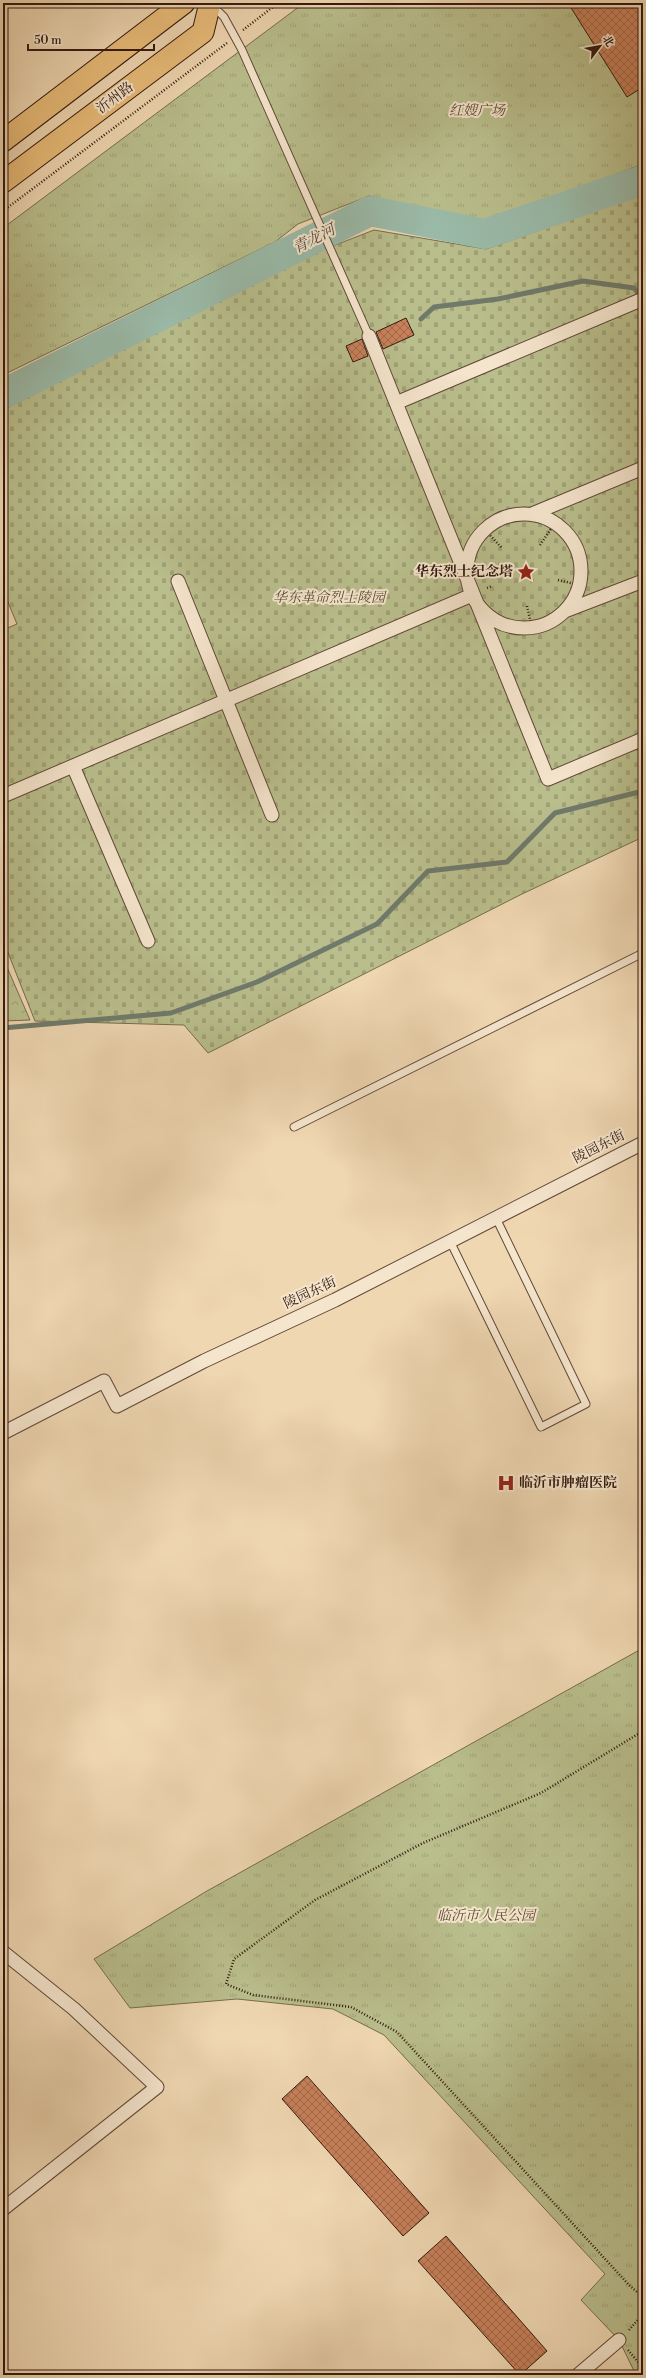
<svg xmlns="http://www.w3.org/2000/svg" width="646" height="2378" font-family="'Libre Bodoni','Noto Serif SC',serif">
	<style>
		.grass { fill: url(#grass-tufts); stroke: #766c4e }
		.forest { fill: url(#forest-crowns); stroke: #766c4e }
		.cemetery { fill: url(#cemetery-stones); stroke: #766c4e }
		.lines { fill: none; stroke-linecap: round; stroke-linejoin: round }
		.stream { stroke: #707a6b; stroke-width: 5 }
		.river { stroke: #9abaa8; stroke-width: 30 }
		.building { fill: url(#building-cross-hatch); stroke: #32190f }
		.lane-casing { stroke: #614838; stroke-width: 9 }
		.street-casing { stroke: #614838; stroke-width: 15 }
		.primary-casing { stroke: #32190f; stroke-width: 23 }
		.path { stroke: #32190f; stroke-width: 2.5; stroke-dasharray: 1 2; stroke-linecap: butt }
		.lane { stroke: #f5e5cd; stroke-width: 7 }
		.street { stroke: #f5e5cd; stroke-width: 13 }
		.primary { stroke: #e8bc79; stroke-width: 21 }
		.labels { text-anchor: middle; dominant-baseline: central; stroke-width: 4; stroke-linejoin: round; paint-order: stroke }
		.street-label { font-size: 14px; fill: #32190f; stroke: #f5e5cd }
		.park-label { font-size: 14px; font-style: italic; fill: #5a4b34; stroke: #f5e5cd }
		.poi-label { font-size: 14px; font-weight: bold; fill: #32190f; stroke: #f5e5cd; text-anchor: end }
		.water-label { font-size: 15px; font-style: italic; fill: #51493d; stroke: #f5e5cd }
	</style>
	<defs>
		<pattern id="grass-tufts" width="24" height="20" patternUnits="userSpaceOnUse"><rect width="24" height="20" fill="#b9be8c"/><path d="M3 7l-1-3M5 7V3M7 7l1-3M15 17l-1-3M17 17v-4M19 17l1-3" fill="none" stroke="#a0a378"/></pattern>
		<pattern id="forest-crowns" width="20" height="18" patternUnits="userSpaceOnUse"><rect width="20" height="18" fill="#b9be8c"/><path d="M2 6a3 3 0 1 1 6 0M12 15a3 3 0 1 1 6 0" fill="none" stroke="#a0a378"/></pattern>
		<pattern id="cemetery-stones" width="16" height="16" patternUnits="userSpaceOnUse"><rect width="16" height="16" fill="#b9be8c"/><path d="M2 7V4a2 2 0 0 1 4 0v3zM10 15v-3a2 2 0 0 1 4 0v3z" fill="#a0a378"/></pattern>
		<pattern id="building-cross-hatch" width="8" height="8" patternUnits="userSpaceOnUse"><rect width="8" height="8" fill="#c7805a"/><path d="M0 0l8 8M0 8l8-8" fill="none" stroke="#a26849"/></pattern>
	</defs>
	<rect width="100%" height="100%" fill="#efd7b2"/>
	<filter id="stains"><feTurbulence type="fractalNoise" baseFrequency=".005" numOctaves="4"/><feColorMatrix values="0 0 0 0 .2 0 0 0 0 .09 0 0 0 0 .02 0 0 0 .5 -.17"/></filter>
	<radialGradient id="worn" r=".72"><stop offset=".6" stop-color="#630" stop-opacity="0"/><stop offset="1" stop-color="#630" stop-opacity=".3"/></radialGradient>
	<path class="grass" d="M304,3H643V164L485,223L369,196L298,224L275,242L3,375V228Z
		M643,1648V2375H636L619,2340L581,2300L605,2274L384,2035L333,2009L237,1999L130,2008L94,1959L207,1891Z"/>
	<path class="forest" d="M3,958L30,1020L3,1021Z"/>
	<path class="cemetery" d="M643,194V837L522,894L208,1053L184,1025L35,1021L3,940V630L17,624L3,590V410L312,254L374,230L486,249Z"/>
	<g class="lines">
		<path class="stream" d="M421,319L434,307L498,299L583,281L634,288L642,298
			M3,1028L171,1013L257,982L377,924L428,871L507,862L555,813L643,791"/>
		<path class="river" d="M3,394L370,211L485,234L643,180"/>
	</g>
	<path class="building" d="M568,3H643V87L627,97Z
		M406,318L414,335L383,349L376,332Z
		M362,339L368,356L353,362L346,346Z
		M307,2076L429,2213L403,2236L282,2099Z
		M446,2236L547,2351L520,2375L418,2261Z"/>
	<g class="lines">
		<g class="lane-casing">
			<path id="lane" d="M212,5L224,17L242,50L369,336
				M294,1127L643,953
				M450,1241L541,1427L586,1404L496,1218"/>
		</g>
		<g class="street-casing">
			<path id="street" d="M369,336L548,779L643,739
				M396,403L643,299
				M467 571a57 57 0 1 1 114 0a57 57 0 1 1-114 0Z
				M532,514L643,468
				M178,581L272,815
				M565,611L643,581
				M73,766L148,941
				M3,796L472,595
				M3,1433L104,1381L117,1406L204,1361L335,1300L643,1143
				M3,1952L74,2009L157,2087L3,2209
				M578,2375L619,2340"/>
		</g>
		<g class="primary-casing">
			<path id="primary" d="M3,141L184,3
				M3,182L203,32L210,3"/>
		</g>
		<path class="path" d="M243,30L278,3
			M3,211L227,43
			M484,529L502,548
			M540,545L555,523
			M558,580L579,585
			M487,588L492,586
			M527,606L532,628
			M643,1731L541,1793L423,1843L315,1900L234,1959L226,1984L253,1995L351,2007L397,2032L629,2285L643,2297
			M629,2330L643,2314
			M628,2350L643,2368"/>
		<use href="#lane" class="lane"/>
		<use href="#street" class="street"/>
		<use href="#primary" class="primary"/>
	</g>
	<defs>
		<g id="sight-bare" transform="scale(1.38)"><path d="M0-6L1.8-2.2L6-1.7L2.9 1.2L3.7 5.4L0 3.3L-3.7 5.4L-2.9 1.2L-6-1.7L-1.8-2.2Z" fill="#8f2418" stroke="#f5e5cd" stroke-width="2.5" paint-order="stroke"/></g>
		<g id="hospital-bare" transform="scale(1.38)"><path d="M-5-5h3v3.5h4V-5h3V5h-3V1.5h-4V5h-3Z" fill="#8f2418" stroke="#f5e5cd" stroke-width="2.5" paint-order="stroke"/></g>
	</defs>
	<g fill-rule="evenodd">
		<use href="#sight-bare" x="526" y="572"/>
		<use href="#hospital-bare" x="506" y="1483"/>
	</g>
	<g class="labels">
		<g class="street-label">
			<text transform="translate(115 98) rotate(-37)">沂州路</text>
			<text transform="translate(599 1147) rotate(-27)">陵园东街</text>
			<text transform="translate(310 1293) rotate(-25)">陵园东街</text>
		</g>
		<g class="park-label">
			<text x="477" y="111">红嫂广场</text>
			<text x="329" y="598">华东革命烈士陵园</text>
			<text x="486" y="1916">临沂市人民公园</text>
		</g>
		<g class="poi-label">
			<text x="513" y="572">华东烈士纪念塔</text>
			<text x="519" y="1483" text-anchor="start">临沂市肿瘤医院</text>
		</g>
		<g class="water-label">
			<text transform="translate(314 239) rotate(-27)">青龙河</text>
		</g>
	</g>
	<rect width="646" height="2378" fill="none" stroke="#efd7b2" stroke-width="16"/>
	<rect x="4" y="4" width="638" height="2370" fill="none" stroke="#32190f" stroke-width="2"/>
	<rect x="8" y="8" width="630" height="2362" fill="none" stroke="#32190f"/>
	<g transform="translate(600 46) rotate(58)" stroke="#f5e5cd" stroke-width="3" paint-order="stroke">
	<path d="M0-3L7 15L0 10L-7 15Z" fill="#32190f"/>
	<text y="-6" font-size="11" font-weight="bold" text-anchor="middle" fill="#32190f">北</text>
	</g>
	<path d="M28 44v6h126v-6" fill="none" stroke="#32190f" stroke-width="2"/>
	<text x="34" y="44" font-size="12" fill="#32190f" stroke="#f5e5cd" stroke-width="3" paint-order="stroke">50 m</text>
	<rect width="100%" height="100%" filter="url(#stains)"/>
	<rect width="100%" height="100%" fill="url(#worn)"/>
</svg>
